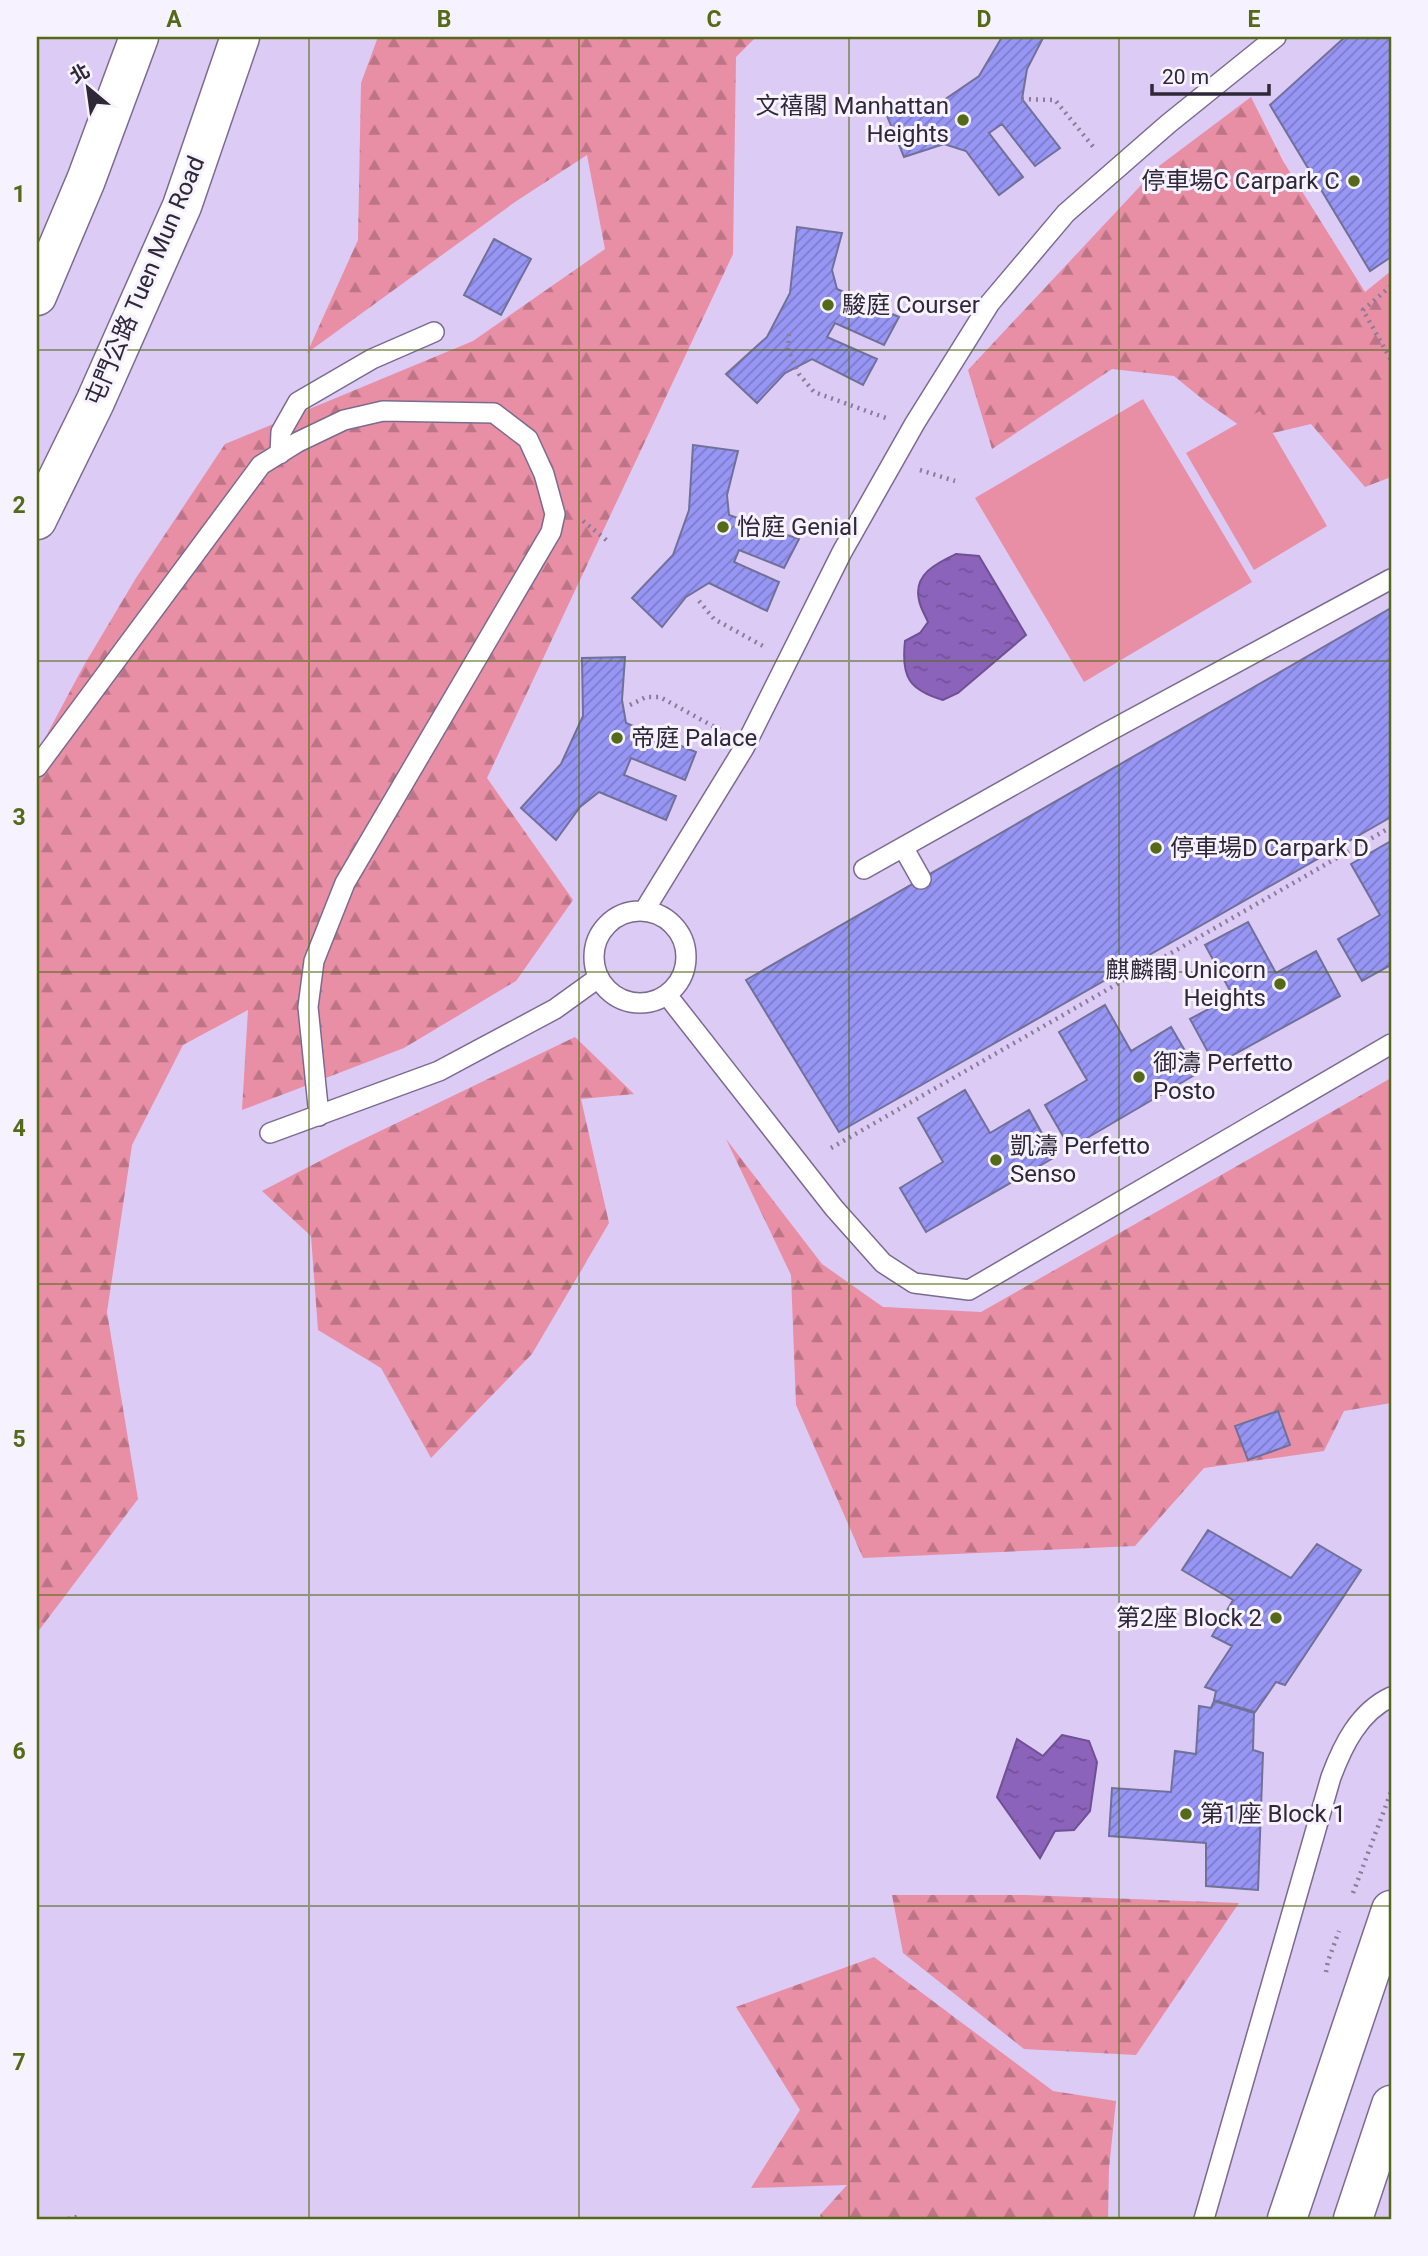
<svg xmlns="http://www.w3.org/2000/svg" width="1428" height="2256" font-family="Roboto,'Noto Sans TC',sans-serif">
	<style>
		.forest { fill: url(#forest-firs) }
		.garden { fill: #e88ea5 }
		.water { fill: url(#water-ripples); stroke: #6f5193; stroke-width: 2 }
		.building { fill: url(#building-hatch); stroke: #707198; stroke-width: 2 }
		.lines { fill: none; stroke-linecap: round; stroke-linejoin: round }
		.service-casing { stroke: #7b6b90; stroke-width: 22 }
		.primary-casing { stroke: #7b6b90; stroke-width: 41 }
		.motorway-casing { stroke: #7b6b90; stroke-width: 41 }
		.path { stroke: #897d9a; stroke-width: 4.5; stroke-dasharray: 2 5; stroke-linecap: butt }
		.service { stroke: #fff; stroke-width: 19 }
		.primary { stroke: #fff; stroke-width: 38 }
		.motorway { stroke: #fff; stroke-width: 38 }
		.grid { fill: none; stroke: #556a19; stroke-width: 2; stroke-opacity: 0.55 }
		.poi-dot { fill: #556a19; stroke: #f7f2ff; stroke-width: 2.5 }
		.labels { text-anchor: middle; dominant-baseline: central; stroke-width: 6; stroke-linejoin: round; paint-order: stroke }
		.poi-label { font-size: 24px; fill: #2e2837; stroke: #f7f2ff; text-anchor: start }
		.street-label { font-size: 24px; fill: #2e2837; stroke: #f7f2ff }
		.neatline { fill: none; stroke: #556a19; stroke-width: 2.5 }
		.grid-label { font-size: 23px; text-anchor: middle; font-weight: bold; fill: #556a19 }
	</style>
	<defs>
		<pattern id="forest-firs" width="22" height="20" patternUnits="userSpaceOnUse" patternTransform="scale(1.75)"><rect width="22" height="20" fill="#e88ea5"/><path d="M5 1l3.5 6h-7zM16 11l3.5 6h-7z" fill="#bc7487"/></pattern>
		<pattern id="water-ripples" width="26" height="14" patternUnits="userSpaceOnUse" patternTransform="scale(1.75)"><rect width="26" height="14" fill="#8b63bb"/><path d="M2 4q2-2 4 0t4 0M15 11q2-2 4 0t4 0" fill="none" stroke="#725299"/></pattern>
		<pattern id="building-hatch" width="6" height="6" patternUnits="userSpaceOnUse" patternTransform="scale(1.75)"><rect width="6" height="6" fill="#9896f5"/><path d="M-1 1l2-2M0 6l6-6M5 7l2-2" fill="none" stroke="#7c7ac7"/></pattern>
	</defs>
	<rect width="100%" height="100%" fill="#dccbf5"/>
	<path class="forest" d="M378,37H756L736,57L733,254L487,778L573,900L516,981L404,1048L242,1110L248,1010L183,1045L132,1145L107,1312L138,1499L37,1633V753L83,667L136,578L225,444L473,341L605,249L587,155L515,202L307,353L358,240L361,83Z
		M1251,97L1283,161L1365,292L1391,271V477L1365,487L1311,424L1256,437L1206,402L1174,376L1112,369L992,449L968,370L1159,166Z
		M575,1037L634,1094L581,1099L609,1223L532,1354L431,1458L381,1368L318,1330L311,1236L262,1191L345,1148Z
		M1391,1078V1403L1344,1411L1324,1451L1204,1468L1135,1546L863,1558L796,1405L791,1275L726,1139L822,1264L883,1307L981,1312Z
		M892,1895H1025L1239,1903L1136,2055L1024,2049L903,1953Z
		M874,1957L1053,2091L1116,2101L1109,2168L1108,2219H821L820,2215L847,2185L751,2188L800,2110L736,2007Z"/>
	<path class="garden" d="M1143,399L1252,582L1084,682L975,498Z
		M1260,411L1327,526L1254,570L1186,453Z"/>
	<path class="water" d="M956,554L979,556L1026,635L958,693L943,700C909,690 901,677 905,641L920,633L928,622C925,615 920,607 919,600C913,574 937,563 956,554Z
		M1062,1735L1089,1741L1097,1762L1090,1811L1074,1830L1055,1831L1040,1858L997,1797L1017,1739L1043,1756Z"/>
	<path class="building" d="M1002,37L1043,38L1027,69L1022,99L1060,148L1035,166L1002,124L989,133L1023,177L999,195L966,151L944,144L904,157L887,116L941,102L979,76Z
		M1345,37H1391V257L1370,271L1270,105Z
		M797,227L842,233L832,270L837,289L899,317L884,345L835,323L827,337L877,359L863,385L812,359L785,373L757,403L726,374L767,337L790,293Z
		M494,239L531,259L501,315L464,295Z
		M693,445L738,451L727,495L729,515L799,539L784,568L739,550L734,562L779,582L767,611L709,583L686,597L662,627L632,598L673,555L689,510Z
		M1391,608V817L839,1132L746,980Z
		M625,657L622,700L626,723L696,752L685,780L631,758L624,775L676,796L666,820L599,792L580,807L556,840L521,808L561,764L583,716L582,658Z
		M1391,841V965L1362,981L1338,939L1380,915L1351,864Z
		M1248,922L1276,973L1316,951L1340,996L1215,1065L1190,1019L1233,996L1205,945Z
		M1105,1005L1131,1051L1171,1027L1198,1073L1070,1148L1045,1105L1087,1080L1059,1032Z
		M965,1090L990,1133L1029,1110L1055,1157L926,1232L900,1188L943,1162L918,1118Z
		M1278,1411L1290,1445L1248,1460L1235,1426Z
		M1208,1530L1291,1578L1317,1544L1361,1570L1285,1685L1276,1682L1255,1712L1214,1700L1216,1691L1205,1687L1232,1646L1212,1636L1233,1600L1182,1570Z
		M1214,1701L1254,1713L1253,1750L1263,1753L1258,1890L1206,1886V1843L1109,1836L1112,1788L1171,1792L1175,1751L1196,1754L1199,1706L1211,1708Z"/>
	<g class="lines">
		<g class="service-casing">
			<path id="service" d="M280,454L281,432L298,402L372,359L434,332
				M37,767L261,465L298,442L344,420L383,411L494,413L528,439L544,474L555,514L551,532L345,883L314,961L308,1007L319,1116
				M903,847L921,879
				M864,869L1104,734L1391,579
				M594 957a46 46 0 1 1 92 0a46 46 0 1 1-92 0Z
				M644,911L744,748L842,552L915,423L990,303L1066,213L1168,124L1276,37
				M667,995L834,1208L883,1263L914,1283L969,1290L1391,1044
				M270,1133L439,1071L555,1009L598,978
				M1204,2219L1331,1777C1343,1745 1359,1712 1391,1697"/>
		</g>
		<g class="primary-casing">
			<path id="primary" d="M1287,2219L1391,1910
				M1353,2219L1391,2105"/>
		</g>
		<g class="motorway-casing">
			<path id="motorway" d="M37,296L86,180L139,37
				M37,520L95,402L182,206L240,37"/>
		</g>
		<path class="path" d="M1022,99L1055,100L1095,149
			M1391,286L1363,310L1391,360
			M789,334L788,350L799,374L814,392L886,418
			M920,470L955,481
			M583,521L610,543
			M699,601L714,619L763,646
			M630,705L646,697H660L720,730
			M831,1148L1391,827
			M1353,1893L1391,1792
			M1326,1972L1328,1961L1339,1931
			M68,2219L77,2217L81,2219"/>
		<use href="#service" class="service"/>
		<use href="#primary" class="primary"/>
		<use href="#motorway" class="motorway"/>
	</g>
	<path class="grid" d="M309,37V2219M579,37V2219M849,37V2219M1119,37V2219M37,350H1391M37,661H1391M37,972H1391M37,1284H1391M37,1595H1391M37,1906H1391"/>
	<g class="poi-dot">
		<circle cx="963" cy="120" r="7"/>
		<circle cx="1354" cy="181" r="7"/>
		<circle cx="828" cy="305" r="7"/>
		<circle cx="723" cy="527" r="7"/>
		<circle cx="617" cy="738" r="7"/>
		<circle cx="1156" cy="848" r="7"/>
		<circle cx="1280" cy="984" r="7"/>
		<circle cx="1139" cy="1077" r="7"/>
		<circle cx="996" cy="1160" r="7"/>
		<circle cx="1276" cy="1618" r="7"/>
		<circle cx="1186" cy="1814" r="7"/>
	</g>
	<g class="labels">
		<g class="poi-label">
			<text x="949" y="106" text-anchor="end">文禧閣 Manhattan<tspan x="949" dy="28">Heights</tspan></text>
			<text x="1340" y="181" text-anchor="end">停車場C Carpark C</text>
			<text x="842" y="305">駿庭 Courser</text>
			<text x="737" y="527">怡庭 Genial</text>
			<text x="631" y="738">帝庭 Palace</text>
			<text x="1170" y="848">停車場D Carpark D</text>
			<text x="1266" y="970" text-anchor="end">麒麟閣 Unicorn<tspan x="1266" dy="28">Heights</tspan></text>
			<text x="1153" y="1063">御濤 Perfetto<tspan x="1153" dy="28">Posto</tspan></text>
			<text x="1010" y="1146">凱濤 Perfetto<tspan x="1010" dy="28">Senso</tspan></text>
			<text x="1262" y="1618" text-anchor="end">第2座 Block 2</text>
			<text x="1200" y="1814">第1座 Block 1</text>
		</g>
		<g class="street-label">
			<text transform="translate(145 281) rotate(-67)">屯門公路 Tuen Mun Road</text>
		</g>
	</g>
	<rect width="1428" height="2256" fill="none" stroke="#f7f2ff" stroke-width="77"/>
	<g transform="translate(88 88) rotate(331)" stroke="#f7f2ff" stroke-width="5" paint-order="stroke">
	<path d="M0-5L12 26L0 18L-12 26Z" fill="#2e2837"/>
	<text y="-10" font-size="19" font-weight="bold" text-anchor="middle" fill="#2e2837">北</text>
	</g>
	<path d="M1152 84v10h117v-10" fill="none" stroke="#2e2837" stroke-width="3.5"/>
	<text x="1162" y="84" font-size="21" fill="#2e2837" stroke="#f7f2ff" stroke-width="5" paint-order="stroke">20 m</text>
	<rect x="38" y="38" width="1352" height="2180" class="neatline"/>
	<g class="grid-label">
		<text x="174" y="27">A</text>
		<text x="444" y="27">B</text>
		<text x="714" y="27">C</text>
		<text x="984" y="27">D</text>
		<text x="1254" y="27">E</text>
		<text x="19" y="202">1</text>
		<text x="19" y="513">2</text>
		<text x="19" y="825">3</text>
		<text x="19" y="1136">4</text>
		<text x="19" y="1447">5</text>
		<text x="19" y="1759">6</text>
		<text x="19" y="2070">7</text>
	</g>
</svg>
